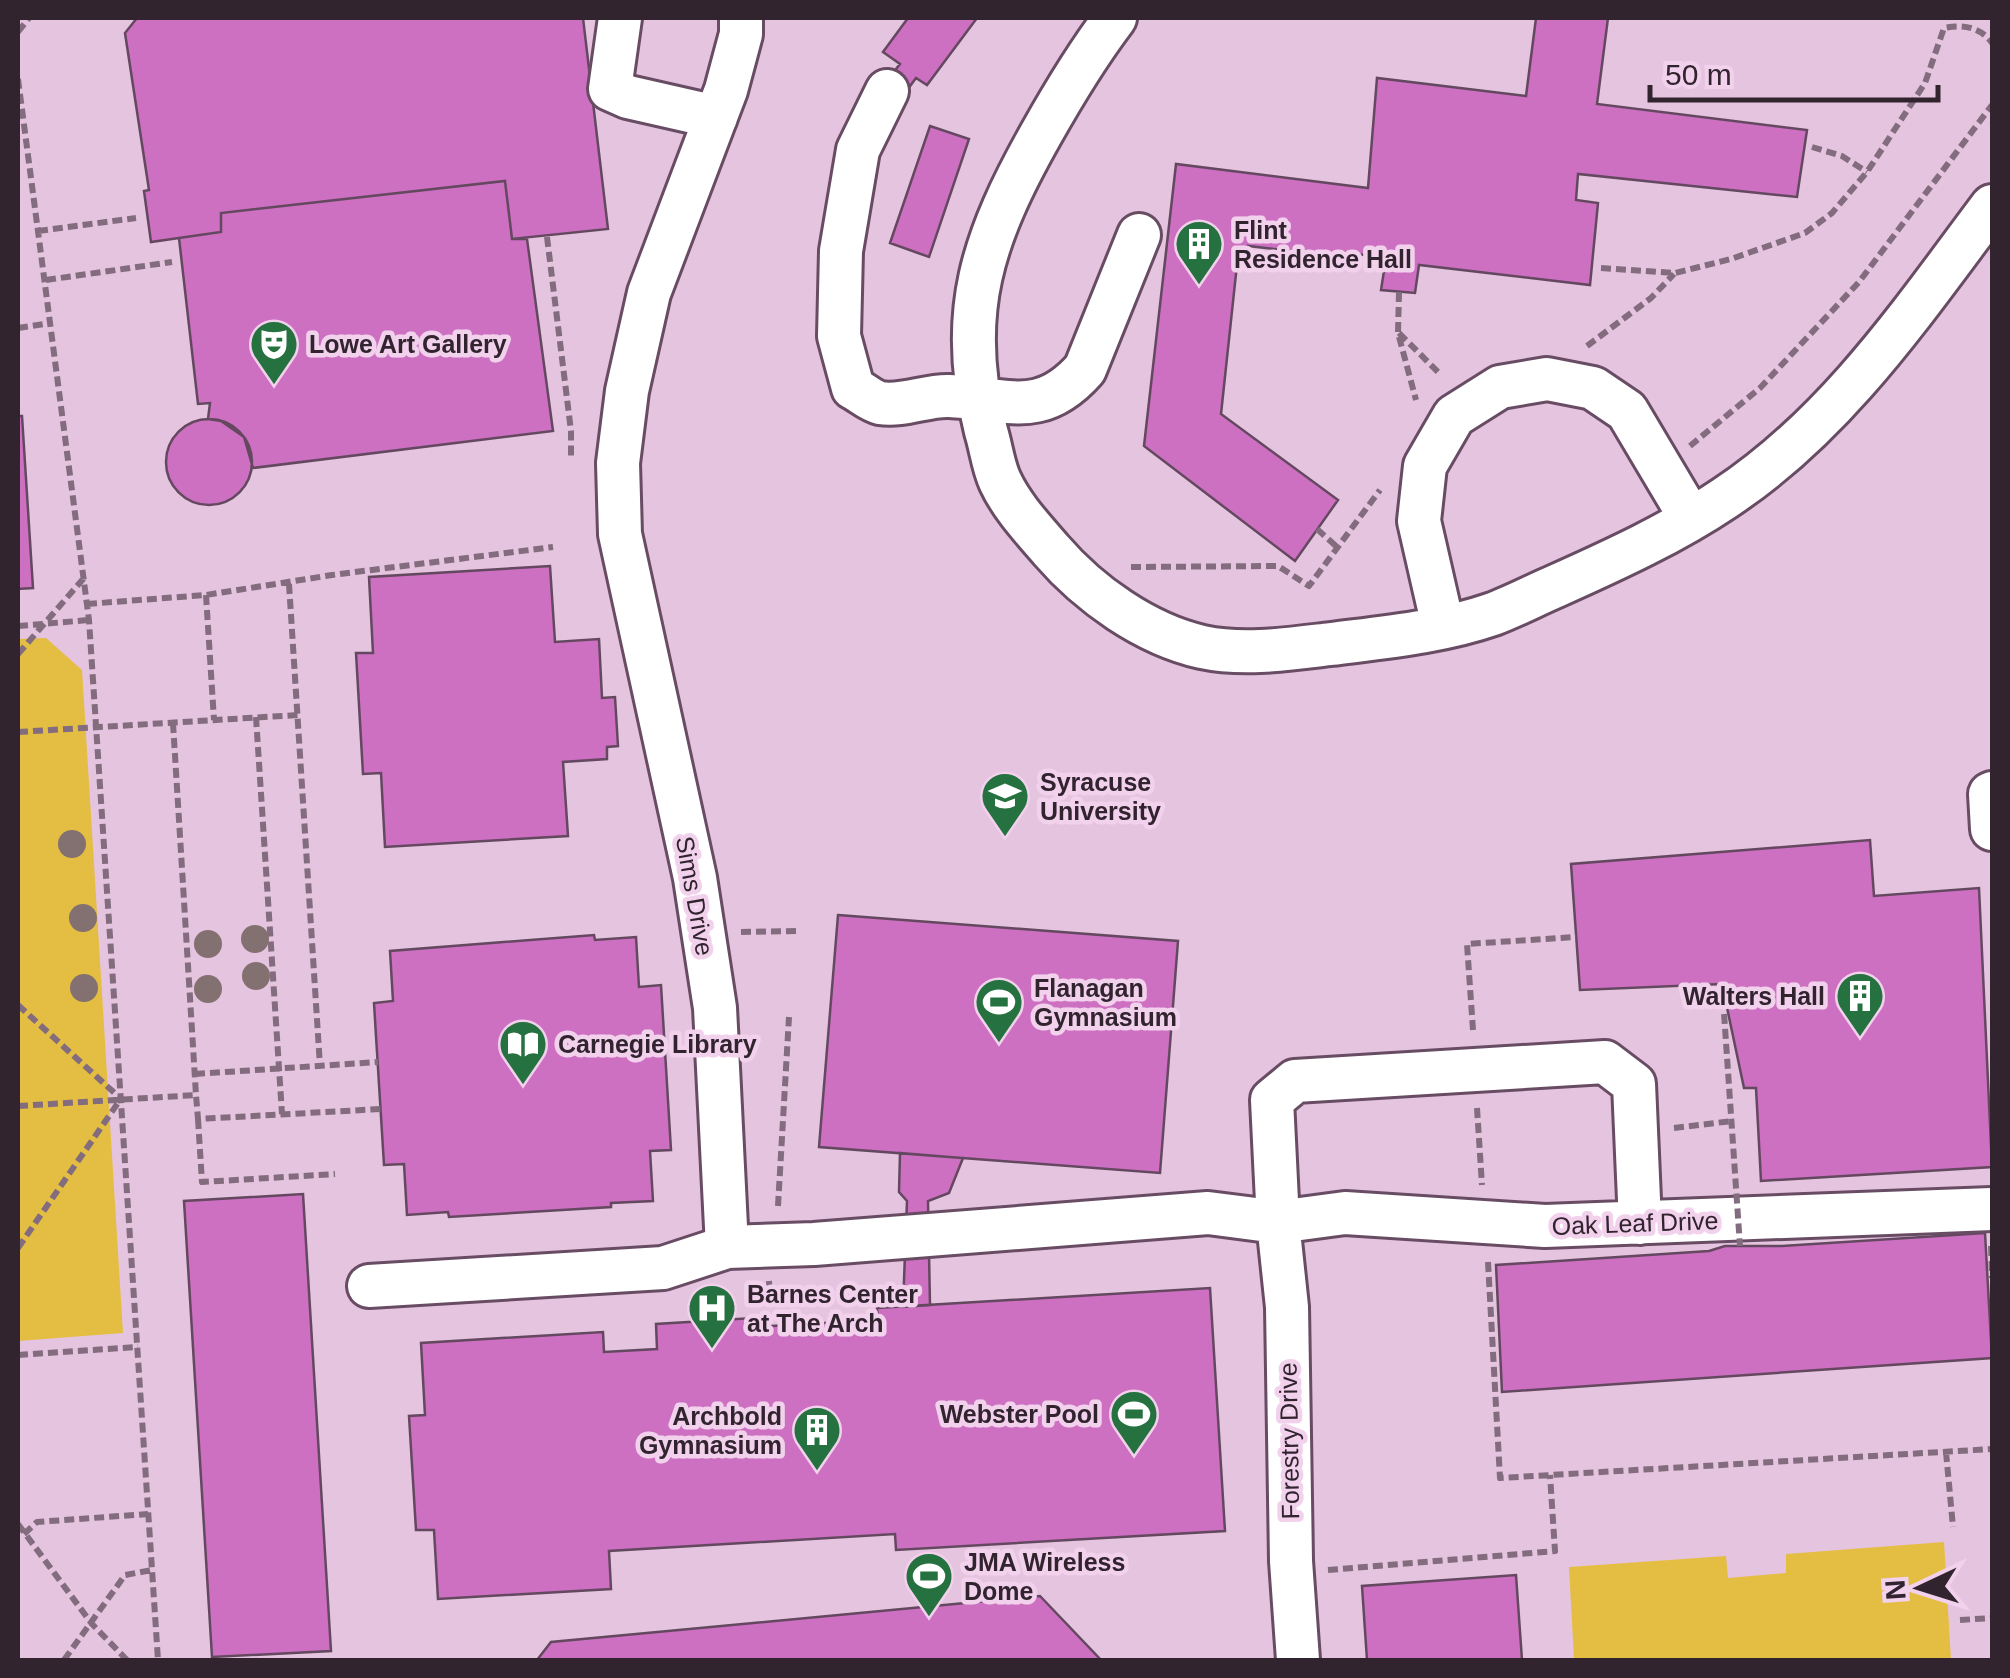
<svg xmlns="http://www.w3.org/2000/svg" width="2010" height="1678" font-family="Arial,sans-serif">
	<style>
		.green { fill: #e3be43 }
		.building { fill: #cd70c2; stroke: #644860; stroke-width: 2.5 }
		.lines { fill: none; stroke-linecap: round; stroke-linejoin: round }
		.minor-casing { stroke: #684c63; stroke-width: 48 }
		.path { stroke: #826c7e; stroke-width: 6; stroke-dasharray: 10 5; stroke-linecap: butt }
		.minor { stroke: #fff; stroke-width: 42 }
		.path-bridge { stroke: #826c7e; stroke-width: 6; stroke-dasharray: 10 5; stroke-linecap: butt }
		.tree { fill: #837070 }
		.labels { text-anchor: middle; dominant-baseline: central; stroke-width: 9; stroke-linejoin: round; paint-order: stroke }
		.poi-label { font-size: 25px; font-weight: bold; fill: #31242f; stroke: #f2d1ec; text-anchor: start }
		.street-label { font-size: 25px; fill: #31242f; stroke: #f2d1ec }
	</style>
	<rect width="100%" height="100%" fill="#e5c4df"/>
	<path class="green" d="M46,638L82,670L123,1333L18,1341V639Z
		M1944,1542L1951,1660H1574L1569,1567L1726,1556L1728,1578L1786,1573V1554Z"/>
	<path class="building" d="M137,18H583L608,229L512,239L505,181L221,213V232L151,242L144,191L149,190L125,33Z
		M908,18H977L927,85L916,78L905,93L887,80L900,64L883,52Z
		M1536,18H1608L1597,104L1807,130L1797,197L1578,174L1576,200L1598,203L1590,285L1419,265L1415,293L1381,290L1386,258L1342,252L1341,257L1248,246L1247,256L1238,255L1221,414L1338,500L1295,561L1144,446L1176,164L1368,188L1377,78L1526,96Z
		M930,126L969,139L929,257L890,243Z
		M505,181L512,239H527L553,431L253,468L244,437L221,421L208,419L210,403L198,404L179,238L221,232V213Z
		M18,416H22L33,588L18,589Z
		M166 462a43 43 0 1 1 86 0a43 43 0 1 1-86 0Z
		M550,566L555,642L599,639L602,698L615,697L618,746L607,747V759L563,762L568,836L385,847L381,773L363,774L356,653H373L369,577Z
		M1870,840L1874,896L1979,888L1992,1167L1761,1181L1756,1088H1744L1722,984L1580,990L1571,864Z
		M838,915L1178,941L1160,1173L819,1147Z
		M594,935L595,940L636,937L639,987L661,985L671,1150L650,1151L653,1201L611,1203V1207L449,1217L448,1212L407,1215L404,1164L384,1165L376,1036L374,1003L393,1001L390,951Z
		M900,1153L963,1158L949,1193L928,1201L930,1305L903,1307L907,1201L899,1192Z
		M303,1194L331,1651L212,1657L184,1201Z
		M1985,1233L1992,1358L1502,1392L1496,1265L1709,1251L1725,1246H1782Z
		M1210,1288L1225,1531L896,1550L895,1534L609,1551L611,1589L438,1599L434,1530H416L409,1416L425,1415L421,1343L603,1332L604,1352L657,1349L656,1324L753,1318V1327L878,1320L877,1308Z
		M1516,1575L1522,1660H1367L1362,1586Z
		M1040,1596L1101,1660H537L551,1642Z"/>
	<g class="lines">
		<g class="minor-casing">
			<path id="minor" d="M620,18L610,89L628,97L716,117
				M741,18V34L726,90L649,293L627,391L618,463L620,534L695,878L715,1008L727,1247L814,1244L1208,1213L1278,1222L1345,1213L1545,1226L1992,1209
				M1115,18C1087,55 1064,93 1041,134C983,237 956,313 986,431C991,447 993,466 1000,481C1012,507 1033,529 1051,550C1089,594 1145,634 1202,647C1244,656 1289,649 1331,644C1386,637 1441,632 1493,614C1514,606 1535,595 1556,586C1614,560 1673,533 1725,498C1837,424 1913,311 1992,206
				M887,91L858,150L841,251L839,336L853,388C861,392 871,401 880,403C903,407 927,395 949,396C1007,398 1040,420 1085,369L1139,235
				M1443,626L1419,521L1425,466L1454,416L1500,387L1547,379L1593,388L1627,411L1690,517
				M1992,793L1990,794L1992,829
				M369,1286L663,1268L727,1247
				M1298,1660L1291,1561L1287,1307L1278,1222L1272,1100L1295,1081L1605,1062L1634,1084L1640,1223"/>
		</g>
		<path class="path" d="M18,32L29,18
			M18,79L89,620L158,1660
			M1812,147L1842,156L1867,172
			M38,231L136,218
			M547,237L571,431V459
			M1601,268L1675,273L1731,259L1805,233L1832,213L1867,172L1925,83L1944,28C1962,24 1981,27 1992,43
			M46,280L172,262
			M1399,292L1398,333L1416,400
			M18,328L51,323
			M1399,333L1441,375
			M1587,346L1651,298L1674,274
			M1690,446L1760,388L1859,282L1992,105
			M1317,529L1336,546
			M1131,567L1278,566L1309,586L1380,490
			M289,584L320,1066
			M206,595L214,720
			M87,604L206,595L332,575L553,547
			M18,626L89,620
			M18,654L84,578
			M256,717L282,1114
			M173,723L196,1095
			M18,732L298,715
			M741,932L798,931
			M18,1005L120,1098
			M1473,1030L1467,944L1576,937
			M195,1074L378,1062
			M18,1106L196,1095L198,1119L381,1109
			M1477,1108L1482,1185
			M198,1119L202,1182L335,1174
			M1674,1128L1732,1121
			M778,1206L789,1017
			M1991,1246L1992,1278
			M18,1248L120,1100
			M1488,1262L1500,1478L1992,1449
			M769,1281L771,1310
			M18,1355L138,1347
			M1946,1452L1953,1527
			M18,1524L92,1624L127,1660
			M24,1534L37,1522L148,1514
			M1328,1570L1555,1551L1550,1475
			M1960,1620L1992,1618
			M64,1660L125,1575L152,1570"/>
		<use href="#minor" class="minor"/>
		<path class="path-bridge" d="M1722,984L1740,1246"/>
	</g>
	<g class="tree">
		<circle cx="72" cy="844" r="14"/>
		<circle cx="83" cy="918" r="14"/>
		<circle cx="255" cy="939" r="14"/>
		<circle cx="208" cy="944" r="14"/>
		<circle cx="256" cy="976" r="14"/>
		<circle cx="84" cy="988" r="14"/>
		<circle cx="208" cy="989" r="14"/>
	</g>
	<defs>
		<g id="building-pin" transform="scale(2.5)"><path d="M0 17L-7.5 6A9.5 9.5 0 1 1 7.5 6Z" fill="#257140" stroke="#f2d1ec"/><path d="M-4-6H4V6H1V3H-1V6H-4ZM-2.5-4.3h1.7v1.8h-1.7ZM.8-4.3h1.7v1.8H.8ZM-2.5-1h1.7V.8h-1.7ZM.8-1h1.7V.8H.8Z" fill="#fff"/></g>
		<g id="theatre-pin" transform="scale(2.5)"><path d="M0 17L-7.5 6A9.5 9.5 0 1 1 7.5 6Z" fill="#257140" stroke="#f2d1ec"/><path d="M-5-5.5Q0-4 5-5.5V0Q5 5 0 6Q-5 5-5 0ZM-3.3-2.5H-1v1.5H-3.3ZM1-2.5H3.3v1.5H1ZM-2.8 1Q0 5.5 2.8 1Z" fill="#fff"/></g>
		<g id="university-pin" transform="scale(2.5)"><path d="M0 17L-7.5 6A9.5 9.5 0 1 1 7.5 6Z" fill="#257140" stroke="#f2d1ec"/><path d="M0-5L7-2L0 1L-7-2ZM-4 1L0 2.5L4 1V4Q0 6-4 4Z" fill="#fff"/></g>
		<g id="stadium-pin" transform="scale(2.5)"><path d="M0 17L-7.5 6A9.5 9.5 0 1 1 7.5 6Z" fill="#257140" stroke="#f2d1ec"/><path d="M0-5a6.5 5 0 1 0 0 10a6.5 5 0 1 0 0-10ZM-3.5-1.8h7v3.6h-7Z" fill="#fff"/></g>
		<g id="library-pin" transform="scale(2.5)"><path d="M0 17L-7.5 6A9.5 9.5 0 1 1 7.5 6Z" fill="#257140" stroke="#f2d1ec"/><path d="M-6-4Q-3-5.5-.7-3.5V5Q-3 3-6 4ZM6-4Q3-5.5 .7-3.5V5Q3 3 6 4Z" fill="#fff"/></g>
		<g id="hospital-pin" transform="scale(2.5)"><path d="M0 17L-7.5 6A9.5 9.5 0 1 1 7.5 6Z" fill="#257140" stroke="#f2d1ec"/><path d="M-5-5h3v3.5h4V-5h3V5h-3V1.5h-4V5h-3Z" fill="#fff"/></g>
	</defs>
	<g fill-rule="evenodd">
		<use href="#building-pin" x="1199" y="244"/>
		<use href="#theatre-pin" x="274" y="344"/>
		<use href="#university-pin" x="1005" y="796"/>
		<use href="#building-pin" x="1860" y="996"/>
		<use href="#stadium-pin" x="999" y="1002"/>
		<use href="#library-pin" x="523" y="1044"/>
		<use href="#hospital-pin" x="712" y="1308"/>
		<use href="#stadium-pin" x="1134" y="1414"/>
		<use href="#building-pin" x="817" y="1430"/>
		<use href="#stadium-pin" x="929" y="1576"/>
	</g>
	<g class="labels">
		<g class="poi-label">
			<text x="1234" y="230">Flint<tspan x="1234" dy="29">Residence Hall</tspan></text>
			<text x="309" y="344">Lowe Art Gallery</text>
			<text x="1040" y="782">Syracuse<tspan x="1040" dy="29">University</tspan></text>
			<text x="1034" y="988">Flanagan<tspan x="1034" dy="29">Gymnasium</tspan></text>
			<text x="1825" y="996" text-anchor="end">Walters Hall</text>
			<text x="558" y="1044">Carnegie Library</text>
			<text x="747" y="1294">Barnes Center<tspan x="747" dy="29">at The Arch</tspan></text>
			<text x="1099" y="1414" text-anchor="end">Webster Pool</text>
			<text x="782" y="1416" text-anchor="end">Archbold<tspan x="782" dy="29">Gymnasium</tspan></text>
			<text x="964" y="1562">JMA Wireless<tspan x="964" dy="29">Dome</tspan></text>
		</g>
		<g class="street-label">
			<text transform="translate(695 896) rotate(80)">Sims Drive</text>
			<text transform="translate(1635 1223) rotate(-2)">Oak Leaf Drive</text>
			<text transform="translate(1289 1441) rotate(-91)">Forestry Drive</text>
		</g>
	</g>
	<rect width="2010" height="1678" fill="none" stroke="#31242f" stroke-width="40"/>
	<g transform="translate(1920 1588) rotate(266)" stroke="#f2d1ec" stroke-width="8" paint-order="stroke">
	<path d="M0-8L18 38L0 25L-18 38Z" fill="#31242f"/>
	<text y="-15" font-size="28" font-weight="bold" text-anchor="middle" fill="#31242f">N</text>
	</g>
	<path d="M1650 85v15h288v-15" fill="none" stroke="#31242f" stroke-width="5"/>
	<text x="1665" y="85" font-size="30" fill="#31242f" stroke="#f2d1ec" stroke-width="8" paint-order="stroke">50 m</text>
</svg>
